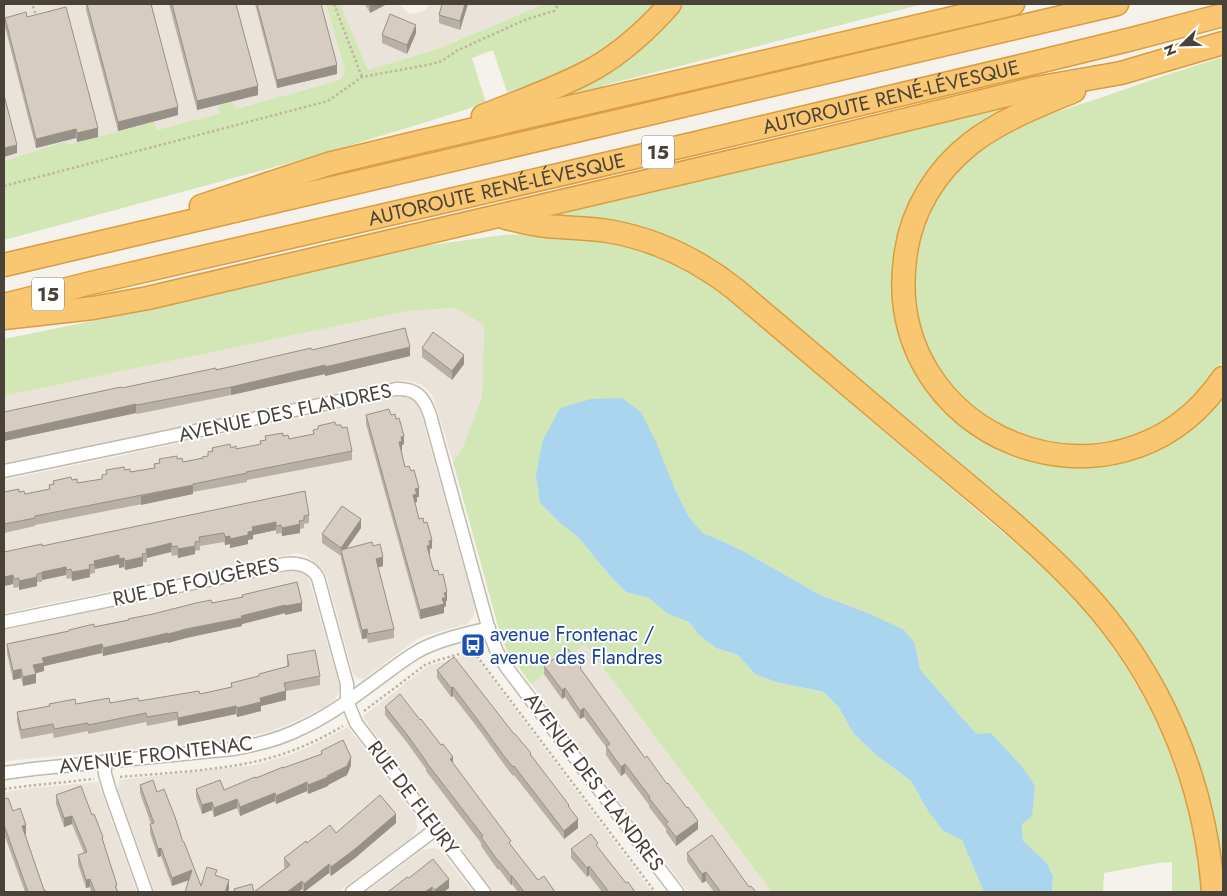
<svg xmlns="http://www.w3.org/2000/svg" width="1227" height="896" font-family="Jost,sans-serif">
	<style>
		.residential { fill: #e9e3d9 }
		.green { fill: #d2e7b5 }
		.water { fill: #aad5ef }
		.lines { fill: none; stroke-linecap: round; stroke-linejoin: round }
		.minor-casing { stroke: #c0b9ad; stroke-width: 15 }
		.motorway-casing { stroke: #d99c41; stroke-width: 25 }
		.path { stroke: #c2b49f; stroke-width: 2.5; stroke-dasharray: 2.5 2.5; stroke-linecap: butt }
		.minor { stroke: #fff; stroke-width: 12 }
		.motorway { stroke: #f9c771; stroke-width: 22 }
		.wall { fill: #b8b0a5 }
		.shaded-wall { fill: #969086 }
		.building { fill: #d6cdc0; stroke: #969086 }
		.labels { text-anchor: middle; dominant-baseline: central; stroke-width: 4; stroke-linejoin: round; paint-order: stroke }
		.shield { fill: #fff; stroke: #807b74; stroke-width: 1 }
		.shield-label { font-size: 19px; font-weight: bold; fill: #494239 }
		.street-label { font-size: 20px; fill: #494239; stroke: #fff }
		.transit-label { font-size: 20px; fill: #164399; stroke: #fff; text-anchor: start }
	</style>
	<rect width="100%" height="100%" fill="#f5f1eb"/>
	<path class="residential" d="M4,4H326L345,71L340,80L157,130L154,123L67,145L65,141L4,161Z
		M340,4H400L407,12L413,14L420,12L426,9L430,4H544L440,48L368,70Z
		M455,308L484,325L482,397L462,449L453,462L433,397L428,390L420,384L404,380L396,381L4,463V396L408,311Z
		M398,397H405L411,398L419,407L474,604L475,609L474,615L467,624L424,636L416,640L374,671L365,678L360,679L356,677L353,674L351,666L326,575L321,567L312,560L305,555L297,553L4,613V480Z
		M294,570L301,572L307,576L310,582L339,685V691L337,696L333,701L324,707L298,720L272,731L243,738L224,741L16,760L4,762V630Z
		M585,644L772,892H688L531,684Z
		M471,654L475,656L652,892H494L370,727L363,716L428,666L466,655Z
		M348,727L416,817L417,828L414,834L410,839L338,892H155L118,791L119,780L255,765L292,754L307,748Z
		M98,782L137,892H4V792L31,788Z
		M433,848L439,849L444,855L473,892H366L422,850Z"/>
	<path class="green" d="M326,4H340L368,70L440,48L544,4H656C649,12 641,22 632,29C599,58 549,80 507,92L493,50L472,58L486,103L433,120L315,156L4,240V161L66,141L67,145L154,122L157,130L220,113L218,105L232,102L235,109L340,80L345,71Z
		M680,4H923L605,85L597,90L551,101Z
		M1223,57V361L1204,388L1180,412L1127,439L1067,446L1035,441L1001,427L972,408L950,385L932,359L921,334L913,300L912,266L920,232L935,199L955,172L974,153L1001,135L1037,118L1097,99L1157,78Z
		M1014,104L983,126L898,240L893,284L897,324L911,361L929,389L960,422L988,442L1019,456L1056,464L1181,434L1217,402L1223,393V892L1152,665L740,283L544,217L543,213Z
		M536,234C559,237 585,238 608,242C647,250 681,266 714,287L1034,559C1054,577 1072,596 1090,617C1101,630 1111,645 1121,660C1168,731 1194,807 1201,892H1172V862L1158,863L1104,873L1103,892H1052L1053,876L1047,863L1023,842L1020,764L992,734L978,735L961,717L920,669L915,644L868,613L820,595L743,551L724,542L703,533L689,517L674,487L540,503L561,524L578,537L611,577L626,592L649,598L668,614L689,622L699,635L716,648L738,655L755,674L776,682L824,692L839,708L853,733L876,755L911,781L928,811L943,831L962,840L984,892H772L585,644L531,684L509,654L503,642L498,626L453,462L462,449L482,397L484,325L455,308L408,311L4,396V339L112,317L409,248L503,235Z"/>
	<path class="water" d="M622,398L641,412L656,442L674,487L689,517L703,533L724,542L743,551L820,595L868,613L904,630L915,644L920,669L961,717L977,734L991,733L1020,764L1035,786L1032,816L1022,824L1023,841L1047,863L1053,876L1052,892H984L962,840L943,831L928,811L911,781L876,755L853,733L839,708L824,692L776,682L755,674L738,655L716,648L699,635L689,622L668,614L649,598L626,592L611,577L578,537L561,524L540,503L536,475L543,440L560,408L591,399Z"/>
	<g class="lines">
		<g class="minor-casing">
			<path id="minor" d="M4,471L396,389C416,388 424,397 430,415L490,634L497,652L507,668L677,892
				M4,622L285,564C298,562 312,566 318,578L347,684V701L356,723L484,892
				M104,762L105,774L110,791L146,892
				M4,773L33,769L233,749C257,745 281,739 302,728C326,717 349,701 370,685C386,674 402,660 420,650C441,639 466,634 489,628
				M352,892L436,829"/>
		</g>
		<g class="motorway-casing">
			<g id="motorway">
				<path d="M1074,91C1038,106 1001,120 970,144C936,171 912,210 906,252C876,438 1117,534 1223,378"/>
				<path d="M483,116C520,101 559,88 595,68C624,51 648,29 670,4"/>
				<path d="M201,206L328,164L419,142L1013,4"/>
				<path d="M506,218C520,221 534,225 547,226C568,228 588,228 608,231C655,239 698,260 735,289C800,344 865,399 930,454C983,498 1038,542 1085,593C1161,676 1205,781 1213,892"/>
				<path d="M4,265L1117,4"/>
				<path id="s1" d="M4,305L91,283L692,144L1042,61L1132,39L1223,15"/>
				<path d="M4,318L93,308L148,298L814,142L1036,88L1121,73L1223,43"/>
			</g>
		</g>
		<path class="path" d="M334,4L362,77
			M33,6L36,16
			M4,186L328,101L362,77L432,64L442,61L456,51L527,19L554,11L559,4
			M474,652L655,892
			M474,652L476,647
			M364,711L425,665L435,661L466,652L471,651L474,652
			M120,777C164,773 214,771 258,761C288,754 316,742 343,726
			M4,789L27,786L94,779"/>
		<use href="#minor" class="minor"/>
		<use href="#motorway" class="motorway"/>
	</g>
	<path class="wall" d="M86,4H151L178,115L118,131L86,10Z
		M169,4H236L258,95L197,110Z
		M255,4H321L337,74L277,88Z
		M365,4H387L370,13Z
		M468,4L460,30L439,23V15Z
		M27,17L98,137L77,142L76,138L36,148L5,27V18Z
		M416,33L407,54L382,43V35Z
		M422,348L464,364L452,380L422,357Z
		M312,350L410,356L325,376V374L231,395L137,414L136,413L4,441V412Z
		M366,415H391L396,419L404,444L402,445V450L401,451L405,467L419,497H417V502L415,503L419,519L424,523L432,548L430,549V554H429L432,565L447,601H446V606L444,607V613L420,619L366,424Z
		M336,425L342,428L352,451V460L247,480V482L193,492V494L35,525V526L4,533V492H19L25,494L49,489V485L53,484V481L72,480L77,483L102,479V475L106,474V470H125L130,472L154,468V464L159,463V459H177L183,462L202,458L208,456V452L212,451V448H231L236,449L260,445V441L265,440V436H283L289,439L313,434V430L318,429V426Z
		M309,515V523L304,524V528L300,529V533L282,536L281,533L276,534V530L253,535V539L248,540V544L230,548V544L225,545L224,542L200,546V550L195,551V554L178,558L177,555L172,556L171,552L152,556L147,558V562H143V566L125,570L124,567L119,568V564L95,569V573L90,574V577L72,581L71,578L67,579L66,575L42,580V582H37V586L19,590V587L14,588L13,584L4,586L42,546Z
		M361,528L347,548L373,546L383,566L378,567L394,629V638L368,643L367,638L362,639L341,559V556L322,543V534Z
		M297,582L302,611L285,615V613L242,624V626L186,638L168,643V642L103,656L102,653L44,666V671L35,673L36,683L23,686L21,678L13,680L7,653V644L242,597V595Z
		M287,655L320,676V685L286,691V700L261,706V711L237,717L236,714L178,726L177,720L147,726L146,722L88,734V731L54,738L53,733L21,739L17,721V712L76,704L110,703L139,701L200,694L231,687V683L259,676V674L287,667Z
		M544,666L581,669L645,758L698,829L676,846L666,832V829L649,807V805L625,773L621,776L606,755V747L584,717L580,719L565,697L562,699L544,674Z
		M437,670L531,755L569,807L578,828L564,839L514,775L513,776L503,763L483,735L453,696L451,697L437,678Z
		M385,707L453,764L511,846L538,880L555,892H518L512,884L511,885L499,869L498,870L481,846V843L426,771V769L405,740L385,715Z
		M321,751L351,765L347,775L328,785V786L308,794L307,791L276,804L275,801L240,816L237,808L214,817L212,810L202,814L196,797V789L224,790L321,754Z
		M140,785L157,792L183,842L201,886L217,876L229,889L228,892H185L189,880L172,886L161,856L158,857L150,833V824H151L140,793Z
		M56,795L92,815L103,844L118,892H91L90,887L86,888L78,864V855L84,853L72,824L64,827L56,804Z
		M4,799L13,811L26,834H25L44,890L46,892H25L4,834Z
		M396,823L355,858L331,876L329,873L304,892L302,889L298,892H234V889L254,892L285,868L284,867V858L307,843L336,833Z
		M598,848L626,883L635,892H602L589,875L587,877L571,858V849Z
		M687,853L749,887L756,892H714L706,881L702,883L687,861Z
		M409,878L449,888L444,892H388Z"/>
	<path class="shaded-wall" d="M372,4H387L370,13V5Z
		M465,4H468L460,30V21Z
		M416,25V33L407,54V45Z
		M337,65V74L277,88V80Z
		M258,86V95L197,110V101Z
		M178,107V115L118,131V122Z
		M98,128V137L77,142V133Z
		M76,129V138L36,148V139Z
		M17,145V153L4,157V148Z
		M410,347V356L325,376V367Z
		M464,355V364L452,380V371Z
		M325,365V374L231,395V387Z
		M136,404V413L4,441V433Z
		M404,436V444L402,445V450L399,451V442L401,437Z
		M193,485V494L141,505V496Z
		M419,488V497H417V502L413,503V495L415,489Z
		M361,519V528L342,555L341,548Z
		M276,522V530L253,535V539L248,540V544L230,548V539L248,532L252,527Z
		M300,524V533L282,536V528Z
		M230,536V544L225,545V537Z
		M432,540V548L430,549V554L427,555V546L429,541Z
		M171,543V552L147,558L146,549Z
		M195,546V554L178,558V549Z
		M119,555V564L95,569L94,561Z
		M143,557V566L125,570V561Z
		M383,557V566L376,568V559Z
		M124,558V567L119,568V559Z
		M66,567V575L42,580V572Z
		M90,569V577L72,581V572Z
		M13,575V584L4,586V577Z
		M37,577V586L19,590V581Z
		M447,592V601H446V606L444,607V613L420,619V610L442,598L444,593Z
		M302,603V611L285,615V606Z
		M285,605V613L242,624V626L186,638L168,643V634Z
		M367,629V638L362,639V630Z
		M168,633V642L103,656V648Z
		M102,644V653L44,666V671L33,674V665L42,658Z
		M21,669V678L13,680V671Z
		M36,674V683L23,686V677Z
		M453,687V696L451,697V688Z
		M565,688V697L562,699V690Z
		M286,691V700L261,706V711L237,717V708L260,698Z
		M236,706V714L178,726V718Z
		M584,708V717L580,719V711Z
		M351,757V765L347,775L328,785V786L308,794V785L327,776Z
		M453,757V765L450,759Z
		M625,764V773L621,776V767Z
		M307,782V791L276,804V796Z
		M275,793V801L240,816V807Z
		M237,799V808L214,817V808Z
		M212,802V810L202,814V805Z
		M396,814V823L355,858L331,876V867Z
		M72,816V824L64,827V818Z
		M578,819V828L564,839V831Z
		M698,821V829L676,846V837Z
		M26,825V834L22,835V826Z
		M161,848V856L158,857V849Z
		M329,864V873L304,892V884Z
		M589,866V875L587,877V868Z
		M192,870V879L172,886V878Z
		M706,872V881L702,883V874Z
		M511,876H512V884L511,885Z
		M90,879V887L86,888V880Z
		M449,879V888L444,892H435V890Z
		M229,880V889L228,892H225Z
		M302,881V889L298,892H287Z
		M432,887V892H425Z"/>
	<path class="building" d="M87,4H151L178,107L118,122Z
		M172,4H236L258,86L197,101Z
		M257,4H321L337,65L277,80Z
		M442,4H465L460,21L439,15Z
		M66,7L98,128L77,133L76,129L36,139L5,18L26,12L27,17Z
		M390,14L416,25L407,45L382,35Z
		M4,95L17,145L4,148Z
		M405,328L410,347L325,367V365L231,387L137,405L136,404L4,433V412L121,387L122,388L216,368V370L311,348L312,350Z
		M433,332L464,355L452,371L422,348Z
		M389,409L391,415L395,414L396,419L399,418L404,436L401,437L402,441L399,442L405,467L409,466L411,471L414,470L419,488L415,489L417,494L413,495L419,519L423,518L424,523L427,522L432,540L429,541L430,545L427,546L432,565L434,571L438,570L439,575L443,574L447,592L444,593L446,598H442L444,604L420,610L366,415Z
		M335,422L336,425H341L342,428L347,427L352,451L246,472L247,473L193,484V485L35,516V518L4,524V492L19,489V492L24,491L25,494L50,489L49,485L54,484L53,481L71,477L72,480L77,479V483L102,479V475L107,474L106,470L124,467L125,470L130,469V472L155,468L154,464L160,463L159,459L177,456V459L182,458L183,462L203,458L202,457L208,456V452L213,451L212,448L230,444L231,448L236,446V449L261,444L260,441L266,440L265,436L283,433V436L288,435L289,439L314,434L313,430L318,429V426Z
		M305,491L309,515L304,516V520L299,521L300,524L282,528L281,525L276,526V522L252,527L253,531L248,532V535L230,539V536L225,537L224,533L199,537L200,541L195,542V546L178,549L177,546L172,547L171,543L152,548L146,549L147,553L142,554L143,557L125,561L124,558L119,559V555L94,561L95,564L89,565L90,569L72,572L71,569L67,570L66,567L42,572V573L37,574V577L19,581V578L14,579L13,575L4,577V552L42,544V546Z
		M342,506L361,519L341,548L322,534Z
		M372,542L373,546L380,544L383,557L376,559L394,629L368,634L367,629L362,630L341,550Z
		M297,582L302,603L285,606V605L241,616L242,618L186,629L168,634V633L103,648L102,644L42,658L44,663L33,665L36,674L23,677L21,669L13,671L7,644L69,631V630L94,624V627L129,620L128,619L153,614L196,603L211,600L212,603L243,597L242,595Z
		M568,649L581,667L580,668L645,758L647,756L667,784L668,783L687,808L688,807L698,821L676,837L666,824L668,822L649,798L650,797L625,764L621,767L606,746L610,744L584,708L580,711L565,688L562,690L544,666Z
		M315,650L320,676L284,683L286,691L260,698L261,702L237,708L236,706L178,718L177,712L147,717L146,713L88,725V723L54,729L53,724L21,730L17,712L50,706L49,704L75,699L76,704L109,698L110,703L138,698L139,701L199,691L200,694L232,687L231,683L259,676V674L289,666L287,655Z
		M454,657L514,734H515L531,753L530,754L569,805L568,806L578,819L564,831L514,766L513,767L503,755L483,727L453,687L451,688L437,670Z
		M400,694L420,720L421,719L441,745L443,744L453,757L450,759L511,841L509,843L538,880L544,876L555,892H524L512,876H511L499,861H498L481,837L483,836L426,762V761L405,732L385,707Z
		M343,740L351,757L347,766L327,776L328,777L308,785L307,782L276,796L275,793L240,807L237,799L214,808L212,802L202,805L196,789L220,780L224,790L255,777L256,778L283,767V768L322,754L321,751Z
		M153,780L157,792L164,789L175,817L183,842H184L201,886L207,867L217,870L215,875L229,880L225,892H185L192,870L172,878L161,848L158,849L150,824L154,823L140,785Z
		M81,786L92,815L94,814L103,837L102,838L117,885L115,886L118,892H95L90,879L86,880L78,855L87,852L72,816L64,818L56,795Z
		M380,795L396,814L355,849L331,867L329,864L304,884L302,881L287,892H235L234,889L252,884L254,892L290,865L284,858L306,841L307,843L330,825L336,833Z
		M8,798L13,811L20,808L26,825L22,826L44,890H45L46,892H28L4,825V799Z
		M591,834L598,843L596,845L626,883L628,882L635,892H609L589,866L587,868L571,849Z
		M712,835L749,887L751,886L756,892H721L706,872L702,874L687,853Z
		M433,859L449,879L435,890L432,887L425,892H388L407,877L409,878Z"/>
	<defs>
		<g id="bus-square" transform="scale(1.25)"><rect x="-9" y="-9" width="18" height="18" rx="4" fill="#1a4fb4" stroke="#fff"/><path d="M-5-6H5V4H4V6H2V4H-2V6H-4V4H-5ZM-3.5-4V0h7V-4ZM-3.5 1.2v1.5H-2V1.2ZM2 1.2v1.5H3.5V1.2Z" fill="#fff"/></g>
	</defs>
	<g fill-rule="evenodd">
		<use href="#bus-square" x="473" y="645"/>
	</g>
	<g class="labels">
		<g class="shield">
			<rect x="642" y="135.5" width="32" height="33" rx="4"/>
			<rect x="32" y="277.5" width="32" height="33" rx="4"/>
		</g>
		<g class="shield-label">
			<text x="658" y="152">15</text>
			<text x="48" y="294">15</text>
		</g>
		<g class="street-label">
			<text stroke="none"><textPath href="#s1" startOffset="911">AUTOROUTE RENÉ-LÉVESQUE</textPath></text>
			<text stroke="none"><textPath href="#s1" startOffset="506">AUTOROUTE RENÉ-LÉVESQUE</textPath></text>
			<text transform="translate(285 413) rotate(-12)">AVENUE DES FLANDRES</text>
			<text transform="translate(196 582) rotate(-12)">RUE DE FOUGÈRES</text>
			<text transform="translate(156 755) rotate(-7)">AVENUE FRONTENAC</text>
			<text transform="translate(594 782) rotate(53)">AVENUE DES FLANDRES</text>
			<text transform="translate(413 798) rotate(53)">RUE DE FLEURY</text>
		</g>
		<g class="transit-label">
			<text x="490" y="634">avenue Frontenac /<tspan x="490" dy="23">avenue des Flandres</tspan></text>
		</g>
	</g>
	<rect width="1227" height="896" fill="none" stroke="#494239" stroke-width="10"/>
	<g transform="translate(1182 45) rotate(247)" stroke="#ffffff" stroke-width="4" paint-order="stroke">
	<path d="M0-4L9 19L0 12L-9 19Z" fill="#494239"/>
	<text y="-8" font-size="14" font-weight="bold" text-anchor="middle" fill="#494239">N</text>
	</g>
</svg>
